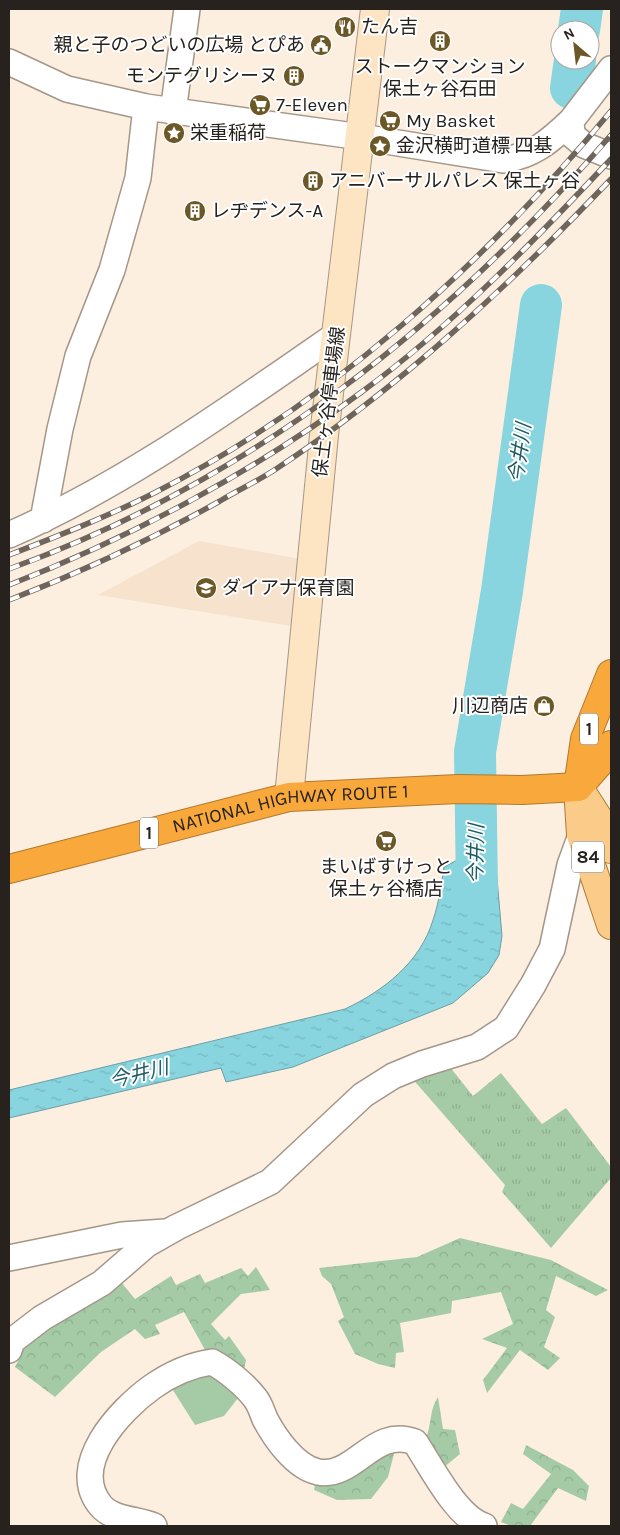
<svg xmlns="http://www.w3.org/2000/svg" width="620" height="1535" font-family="Karla,'Noto Sans JP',sans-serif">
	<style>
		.built { fill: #f6e2cd }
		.grass { fill: #a5cba6 }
		.forest { fill: url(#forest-crowns) }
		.park { fill: url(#park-tufts) }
		.water { fill: url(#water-ripples); stroke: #6b9fa5 }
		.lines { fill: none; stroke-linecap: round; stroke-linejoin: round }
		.river { stroke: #88d4df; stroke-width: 42 }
		.street-casing { stroke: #a49788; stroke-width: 28 }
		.secondary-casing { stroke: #a49788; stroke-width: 30 }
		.primary-casing { stroke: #b07930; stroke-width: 30 }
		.highway-casing { stroke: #b07930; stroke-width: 30 }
		.street { stroke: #fff; stroke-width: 25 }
		.secondary { stroke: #fde5c4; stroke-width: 28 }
		.primary { stroke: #fbcb89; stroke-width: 28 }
		.highway { stroke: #f9a83b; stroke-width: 28 }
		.rail-casing { stroke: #6e665d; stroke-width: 5.5 }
		.rail { stroke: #fff; stroke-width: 4; stroke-dasharray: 11; stroke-linecap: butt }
		.labels { text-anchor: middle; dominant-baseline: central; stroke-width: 4; stroke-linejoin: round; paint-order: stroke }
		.shield { fill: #fff; stroke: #686461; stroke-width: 1 }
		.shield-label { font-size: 18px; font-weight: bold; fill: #27221d }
		.poi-label { font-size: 19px; fill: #27221d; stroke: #fff; text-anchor: start }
		.street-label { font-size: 19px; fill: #27221d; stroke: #fff }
		.water-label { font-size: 20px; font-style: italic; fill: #1e5d65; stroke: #fff }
	</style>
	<defs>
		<pattern id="forest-crowns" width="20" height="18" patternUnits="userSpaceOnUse" patternTransform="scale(1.25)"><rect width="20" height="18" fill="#a5cba6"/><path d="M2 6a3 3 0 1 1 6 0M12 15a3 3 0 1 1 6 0" fill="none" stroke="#8eae8e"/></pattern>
		<pattern id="park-tufts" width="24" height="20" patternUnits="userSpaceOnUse" patternTransform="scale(1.25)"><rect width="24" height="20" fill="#a5cba6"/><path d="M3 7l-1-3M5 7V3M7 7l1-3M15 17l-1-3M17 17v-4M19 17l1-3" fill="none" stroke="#8eae8e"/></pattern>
		<pattern id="water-ripples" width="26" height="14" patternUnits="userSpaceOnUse" patternTransform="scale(1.25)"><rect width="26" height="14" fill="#88d4df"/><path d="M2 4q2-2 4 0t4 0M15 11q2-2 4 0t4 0" fill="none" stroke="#75b6bf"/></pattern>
	</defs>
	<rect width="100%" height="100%" fill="#fdefdf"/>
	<path class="built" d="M199,541L301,559L297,627L98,595Z"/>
	<path class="grass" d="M214,1372L238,1398L224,1416L195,1425L171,1387Z"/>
	<path class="forest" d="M460,1238L551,1260L608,1290L596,1296L556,1276L546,1310L555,1317L544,1347L560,1358L548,1370L520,1350L487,1393L483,1380L507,1348L482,1339L513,1324L501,1292L452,1301L451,1313L400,1323L404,1352L396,1353L395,1368L378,1364L355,1354L338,1321L344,1317L331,1284L322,1276L319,1268L417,1257Z
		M256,1267L270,1290L241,1294L211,1324L225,1340L229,1336L246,1360L243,1376L225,1356L205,1350L184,1312L155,1325L160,1334L145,1339L135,1329L101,1352L55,1397L15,1367L27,1343L121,1282L135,1299L171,1276L176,1285L200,1274L205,1283L241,1268L248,1276Z
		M438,1397L443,1429L455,1430L460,1454L443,1468L426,1438C432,1424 429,1410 438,1397Z
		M526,1445L573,1470L589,1486L586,1501L558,1488L530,1526H511L501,1522L511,1503L523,1509L551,1474L523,1454Z
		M387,1448L394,1454L388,1477L371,1499L337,1500L314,1490L316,1479C356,1482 359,1472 387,1448Z"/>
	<path class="park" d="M446,1062L473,1096L501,1073L542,1124L566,1108L611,1167V1178L551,1248L502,1192L505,1185L410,1076Z"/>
	<path class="water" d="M493,832L502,936L499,955L488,973L453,1003L293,1067L226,1082L221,1068L9,1118V1090L345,1009C383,991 420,963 433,920C439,903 441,885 444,867L463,857L461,833Z"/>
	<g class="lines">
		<path class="river" d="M579,30L582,9
			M571,88L575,60
			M477,890L475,752L502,591L541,305"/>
		<g class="street-casing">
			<path id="street" d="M9,62L67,89L146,107L361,137L503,160C533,156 550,141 571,121
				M611,69L571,121L572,135L584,145L611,156
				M173,112L187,9
				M43,520L60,429L78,356L112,270L138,178L146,107
				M9,535C126,484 231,407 336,335
				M9,1258L122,1235L165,1232
				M9,1350L12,1341L42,1318L102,1283L147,1244L177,1227L270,1182L363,1095L393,1076L422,1064L477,1047L506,1028L533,985L552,949L570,865L581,835
				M154,1526C138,1519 113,1520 101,1506C67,1466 120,1410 152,1387C169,1375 191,1365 212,1362C227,1370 245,1385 255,1398C260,1404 262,1412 265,1419C275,1438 295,1467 318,1472C355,1479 373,1426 415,1442C431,1466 456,1517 484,1526"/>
		</g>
		<g class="secondary-casing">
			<path id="secondary" d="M289,797L324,435L375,9"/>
		</g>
		<g class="primary-casing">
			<path id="primary" d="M578,787L581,835L611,925
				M579,788L604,827L611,849"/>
		</g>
		<g class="highway-casing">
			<g id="highway">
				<path d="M578,787L585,739L611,674"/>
				<path id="s1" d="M9,869L289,797L458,789L522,790L578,787L608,753L611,745"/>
			</g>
		</g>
		<use href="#street" class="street"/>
		<use href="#secondary" class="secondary"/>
		<use href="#primary" class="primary"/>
		<use href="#highway" class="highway"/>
		<g class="rail-casing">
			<path id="rail" d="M9,555C58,536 109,516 156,492C332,402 485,263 611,111
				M9,569C249,482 445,327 611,135
				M9,585C132,537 257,470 363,391C454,324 534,241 611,159
				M9,600C82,572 152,539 220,501C238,490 258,481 276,469C400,387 509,286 611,179"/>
		</g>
		<use href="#rail" class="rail"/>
	</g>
	<defs>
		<g id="restaurant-disc" transform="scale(1.125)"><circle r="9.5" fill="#6c5827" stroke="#fff"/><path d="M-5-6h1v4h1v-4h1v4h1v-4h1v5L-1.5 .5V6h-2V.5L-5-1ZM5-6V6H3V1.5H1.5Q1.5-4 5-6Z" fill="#fff"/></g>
		<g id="building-disc" transform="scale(1.125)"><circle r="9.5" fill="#6c5827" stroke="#fff"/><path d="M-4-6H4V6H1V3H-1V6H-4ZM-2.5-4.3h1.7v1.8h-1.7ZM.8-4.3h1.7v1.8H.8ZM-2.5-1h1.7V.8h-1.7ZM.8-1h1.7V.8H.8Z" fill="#fff"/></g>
		<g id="civic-disc" transform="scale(1.125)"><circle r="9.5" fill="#6c5827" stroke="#fff"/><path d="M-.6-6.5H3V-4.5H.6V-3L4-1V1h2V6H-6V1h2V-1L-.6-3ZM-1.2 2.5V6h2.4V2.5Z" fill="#fff"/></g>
		<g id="supermarket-disc" transform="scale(1.125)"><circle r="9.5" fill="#6c5827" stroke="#fff"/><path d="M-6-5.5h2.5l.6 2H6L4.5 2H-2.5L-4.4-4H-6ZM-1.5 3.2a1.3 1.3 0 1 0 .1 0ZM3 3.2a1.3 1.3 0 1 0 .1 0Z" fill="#fff"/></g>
		<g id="sight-disc" transform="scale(1.125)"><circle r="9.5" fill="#6c5827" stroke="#fff"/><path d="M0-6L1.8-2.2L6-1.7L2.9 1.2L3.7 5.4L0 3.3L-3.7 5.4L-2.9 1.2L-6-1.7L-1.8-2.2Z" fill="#fff"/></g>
		<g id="school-disc" transform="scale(1.125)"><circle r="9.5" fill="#6c5827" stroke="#fff"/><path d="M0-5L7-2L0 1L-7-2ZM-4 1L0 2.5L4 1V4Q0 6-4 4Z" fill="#fff"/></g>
		<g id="shop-disc" transform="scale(1.125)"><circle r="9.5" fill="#6c5827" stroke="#fff"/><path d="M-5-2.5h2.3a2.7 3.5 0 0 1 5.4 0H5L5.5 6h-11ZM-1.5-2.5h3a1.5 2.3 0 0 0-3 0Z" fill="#fff"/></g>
	</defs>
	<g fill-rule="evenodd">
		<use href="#restaurant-disc" x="345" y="27"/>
		<use href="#building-disc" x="440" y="41"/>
		<use href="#civic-disc" x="321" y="45"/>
		<use href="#building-disc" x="294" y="76"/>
		<use href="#supermarket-disc" x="260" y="105"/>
		<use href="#supermarket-disc" x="390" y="121"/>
		<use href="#sight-disc" x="174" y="133"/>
		<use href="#sight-disc" x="380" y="146"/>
		<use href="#building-disc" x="313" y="181"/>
		<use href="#building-disc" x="195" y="211"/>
		<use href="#school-disc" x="206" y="588"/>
		<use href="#shop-disc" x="544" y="706"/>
		<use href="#supermarket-disc" x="386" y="841"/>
	</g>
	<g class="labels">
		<g class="shield">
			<rect x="580" y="713.5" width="18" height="31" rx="4"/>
			<rect x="140" y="817.5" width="18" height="31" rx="4"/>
			<rect x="572" y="841.5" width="32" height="31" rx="4"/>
		</g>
		<g class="shield-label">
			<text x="589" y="729">1</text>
			<text x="149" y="833">1</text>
			<text x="588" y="857">84</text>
		</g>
		<g class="poi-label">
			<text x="361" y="27">たん吉</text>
			<text x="305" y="45" text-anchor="end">親と子のつどいの広場 とぴあ</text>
			<text x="440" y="67" text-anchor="middle">ストークマンション<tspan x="440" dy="22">保土ヶ谷石田</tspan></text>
			<text x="278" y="76" text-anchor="end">モンテグリシーヌ</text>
			<text x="276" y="105">7-Eleven</text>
			<text x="406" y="121">My Basket</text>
			<text x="190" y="133">栄重稲荷</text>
			<text x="396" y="146">金沢横町道標 四基</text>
			<text x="329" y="181">アニバーサルパレス 保土ヶ谷</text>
			<text x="211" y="211">レヂデンス-A</text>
			<text x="222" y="588">ダイアナ保育園</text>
			<text x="528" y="706" text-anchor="end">川辺商店</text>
			<text x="386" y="867" text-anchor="middle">まいばすけっと<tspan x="386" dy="22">保土ヶ谷橋店</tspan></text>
		</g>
		<g class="street-label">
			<text transform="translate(329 402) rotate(-83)">保土ヶ谷停車場線</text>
			<text stroke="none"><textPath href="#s1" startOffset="289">NATIONAL HIGHWAY ROUTE 1</textPath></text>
		</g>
		<g class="water-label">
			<text transform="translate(520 453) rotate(-82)">今井川</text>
			<text transform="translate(476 854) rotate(-89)">今井川</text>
			<text transform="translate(139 1074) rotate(-14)">今井川</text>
		</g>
	</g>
	<rect width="620" height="1535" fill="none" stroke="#27221d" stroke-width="20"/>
	<g transform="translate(575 45) rotate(332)"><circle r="24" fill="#ffffff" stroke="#a9a7a5"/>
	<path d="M0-4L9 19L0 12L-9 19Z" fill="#6c5827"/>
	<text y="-8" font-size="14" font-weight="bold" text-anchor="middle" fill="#27221d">N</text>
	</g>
</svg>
